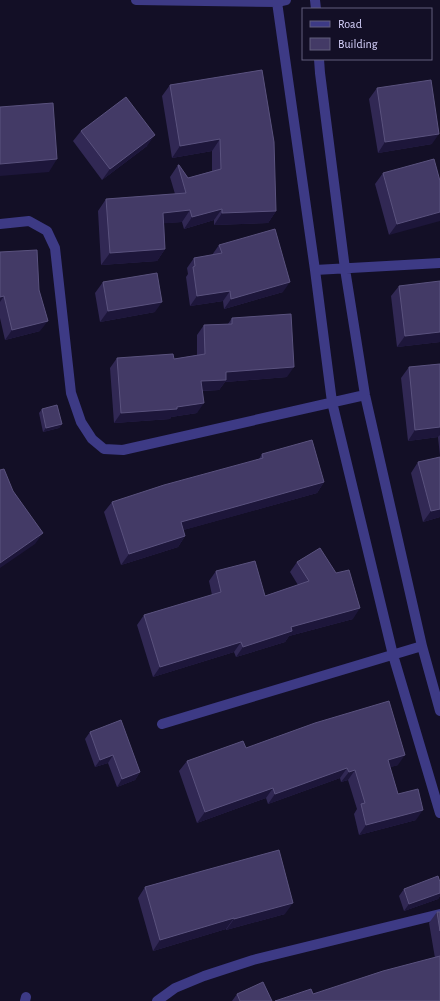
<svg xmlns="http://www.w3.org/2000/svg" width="440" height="1001" font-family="'Alegreya Sans',sans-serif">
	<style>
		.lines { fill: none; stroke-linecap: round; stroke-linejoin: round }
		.street { stroke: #3d3a85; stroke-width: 10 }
		.wall { fill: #312854 }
		.shaded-wall { fill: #1d163a }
		.building { fill: #433a66; stroke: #5a527e }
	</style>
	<rect width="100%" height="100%" fill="#130f26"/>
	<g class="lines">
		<path class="street" d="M136,0L277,2L286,0
			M315,0L316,9
			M277,2L315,270L332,402L393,655L440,813
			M319,59L320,73L345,269L365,395L422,646L440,711
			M0,224L29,221L47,231L55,248L71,393L81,422L92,439L104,449L123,450L365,395
			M315,270L440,263
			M162,724L422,646
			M25,1001L26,997
			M157,1001L175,988L204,976L253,960L440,914"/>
	</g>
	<path class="wall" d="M262,70L276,211L268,223L214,225V220L184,229L182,222L164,223L165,249L157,261L101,265L98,211L106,199L175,194L170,177L178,165L188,178L212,171V151L172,158L162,96L170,85Z
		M377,88L432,144L378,153L369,99Z
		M81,131L147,146L102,180L73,141Z
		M383,173L440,181L389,235L375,184Z
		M219,245L283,292L224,309L223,301L190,306L186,277L188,274L187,268L194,258L212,255Z
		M0,252L40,331L5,340L0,318Z
		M103,282L155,312L100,322L95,293Z
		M399,286L440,342L397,347L391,296Z
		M232,318L287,377L225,382L219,390L202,391L197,413L171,417L170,419L114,423L110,368L117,358L174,359L197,355V335L204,325L228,324Z
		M440,364V456L438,437L408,441L401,378L409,367Z
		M42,409L62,424L59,428L43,432L39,413Z
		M262,454L324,482L317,493L183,530L185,536L178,547L121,565L104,512L112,502L259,459Z
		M440,457V517L423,522L411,473L418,462Z
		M297,562L353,619L289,636L285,642L236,657L234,652L153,677L137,625L144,615L212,595L209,581L216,571L265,596L298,585L290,572Z
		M90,732L140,772L135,780L117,787L108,763L95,767L85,739Z
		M246,748L398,765L390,767L398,794L416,820L359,835L354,814L357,809L348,780L341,782L340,778L268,804L266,798L197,823L179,771L187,761Z
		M206,870L285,914L226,930V929L153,951L138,898L145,887Z
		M440,882V896L438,899L404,911L399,896L404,889Z
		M437,912H440V1001L313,994L435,958L429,923Z
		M237,994L272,1001H232Z"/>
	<path class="shaded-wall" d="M439,134L432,144L378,153L385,142Z
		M155,135L147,146L102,180L110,169Z
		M220,139L212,151L172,158L180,146Z
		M57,159L49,172L0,176V164Z
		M222,209L214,220L184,229L192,217Z
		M190,210L182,222L155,224L163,213Z
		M276,211L268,223L214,225L222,213Z
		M440,212V221L389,235L397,224Z
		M165,249L157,261L101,265L110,253Z
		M290,282L283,292L224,309L231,299Z
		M230,291L223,301L190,306L197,296Z
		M4,296L0,302V297Z
		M162,302L155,312L100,322L108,311Z
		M48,321L40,331L5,340L12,330Z
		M440,332V342L397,347L405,336Z
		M294,367L287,377L225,382L219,390L194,391L201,381L226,372Z
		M204,403L197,413L171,417L170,419L114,423L121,413L177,407Z
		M62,424L59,428L43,432L46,428Z
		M440,427V435L438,437L408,441L415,430Z
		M324,482L317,493L173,533L181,522Z
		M440,509V517L423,522L431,511Z
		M43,533L35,544L0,568V563Z
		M185,536L178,547L121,565L129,554Z
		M360,608L353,619L289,636L285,642L236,657L243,647L291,627Z
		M241,642L234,652L153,677L160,667Z
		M113,755L108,763L95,767L100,760Z
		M405,755L398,765L381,770L388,760Z
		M347,768L340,778L268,804L275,794Z
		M355,770L348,780L341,782L349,772Z
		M140,772L135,780L117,787L122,779Z
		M273,788L266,798L197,823L205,812Z
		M423,810L416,820L359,835L366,825Z
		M440,893V896L438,899L404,911L409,904Z
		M293,903L285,914L226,930L234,919Z
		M234,918L226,929L153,951L160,940Z"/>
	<path class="building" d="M262,70L274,142L276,211L222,213V209L192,217L190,210L163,213L165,249L110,253L106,199L186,193L178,165H179L188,178L221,169L220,139L180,146L170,85Z
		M431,80L439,134L385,142L377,88Z
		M126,97L155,135L110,169L81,131Z
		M53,103L57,159L0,164V107Z
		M434,159L440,181V212L397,224L383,173Z
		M275,229L290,282L231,299L230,291L197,296L193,267L195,266L194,258L222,253L219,245Z
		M37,250L39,290L48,321L12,330L4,296L0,297V252Z
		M157,273L162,302L108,311L103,282Z
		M440,281V332L405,336L399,286Z
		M291,314L294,367L226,372V380L201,381L204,403L177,407V409L121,413L117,358L173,354L174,359L205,354L204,325L232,324V318Z
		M440,364V427L415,430L409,367Z
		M57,405L62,424L46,428L42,409Z
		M312,440L324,482L181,522L185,536L129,554L112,502L164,485L263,458L262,454Z
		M440,457V509L431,511L418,462Z
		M4,469L13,491L43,533L0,563V470Z
		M320,548L336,573L349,570L360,608L291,627L292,631L243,647L241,642L160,667L144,615L221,592L216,571L255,561L265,596L309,581L297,562Z
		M389,701L405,755L388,760L398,794L418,789L423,810L366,825L361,804L365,803L355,770L349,772L347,768L275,794L273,788L205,812L187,761L243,741L246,748L315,723Z
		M121,720L140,772L122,779L113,755L100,760L90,732Z
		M279,850L293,903L234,919V918L160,940L145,887L206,870Z
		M438,876L440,882V893L409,904L404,889Z
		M437,912H440V931Z
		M440,956V1001H275L311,989L313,994L383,971Z
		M263,982L272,1001H240L237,994Z"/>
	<rect x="302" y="8" width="130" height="52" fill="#130f26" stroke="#625e7d"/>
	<rect x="310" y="21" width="20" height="6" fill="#3d3a85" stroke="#625e7d"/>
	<text x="338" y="28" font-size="12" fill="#d9d4ff">Road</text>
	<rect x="310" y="38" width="20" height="12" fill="#433a66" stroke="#625e7d"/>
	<text x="338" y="48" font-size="12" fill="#d9d4ff">Building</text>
</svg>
